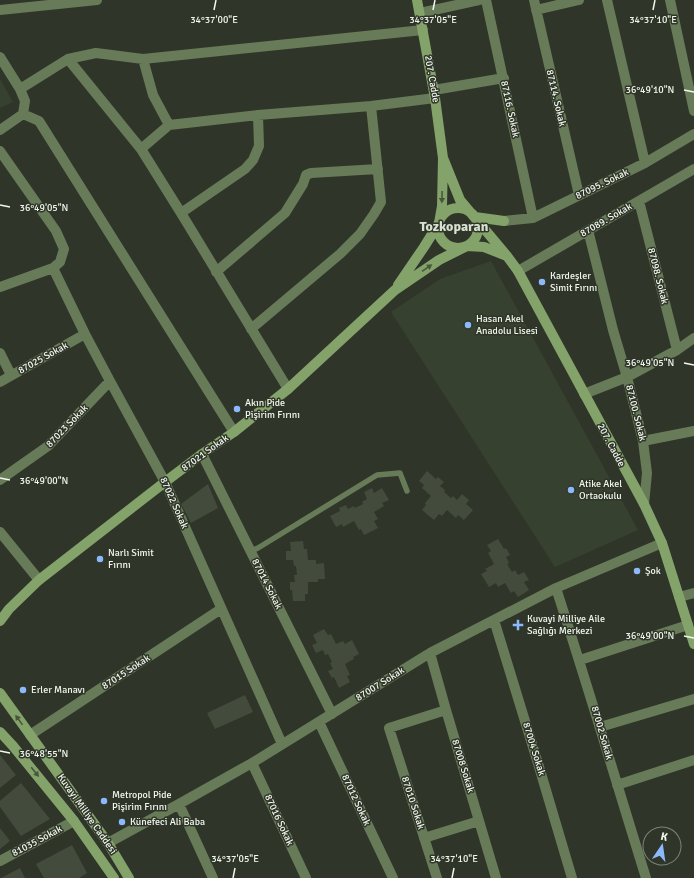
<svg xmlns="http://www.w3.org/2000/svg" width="694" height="878" font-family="Signika,sans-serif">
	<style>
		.built { fill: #37412f }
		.building { fill: #434b3d }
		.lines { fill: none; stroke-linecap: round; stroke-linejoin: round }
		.lane { stroke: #687b58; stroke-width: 5.5 }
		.street { stroke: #687b58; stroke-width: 10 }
		.secondary { stroke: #84a36a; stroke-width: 10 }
		.oneway { fill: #48573c }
		.ticks { fill: none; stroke: #f2f7ee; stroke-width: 1.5 }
		.poi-dot { fill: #8db9fc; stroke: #2f3629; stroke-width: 1.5 }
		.labels { text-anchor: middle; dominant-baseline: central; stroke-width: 3; stroke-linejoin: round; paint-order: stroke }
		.street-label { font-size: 10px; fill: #f2f7ee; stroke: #2f3629 }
		.poi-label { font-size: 10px; fill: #f2f7ee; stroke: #2f3629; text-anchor: start }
		.district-label { font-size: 14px; font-weight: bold; fill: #d9e2d2; stroke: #2f3629 }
		.ticks-label { font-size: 10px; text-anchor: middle; fill: #f2f7ee; stroke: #2f3629; stroke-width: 3; stroke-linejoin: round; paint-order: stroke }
	</style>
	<rect width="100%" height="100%" fill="#2f3629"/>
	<path class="built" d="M0,79L13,102L0,108Z
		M491,261L638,530L555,567L391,312L440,279Z"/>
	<path class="building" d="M427,471L436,479L438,477L444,482L440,486L445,490L444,492L451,498L453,496L457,500L462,494L469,500L466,504L473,510L464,520L458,515L456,518L447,510L442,516L439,514L434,520L422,510L426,505L425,503L431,496L422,488L424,485L419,481Z
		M208,484L218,508L191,523L181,504Z
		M372,488L374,493L382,488L389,500L382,503L384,506L374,512L378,519L374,521L378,528L364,535L361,529L359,530L354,521L343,527L342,524L336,527L330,516L340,511L339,508L346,505L348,509L354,506L355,508L363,504L362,502L367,499L364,492Z
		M498,539L504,549L506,548L510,555L506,557L509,563L507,564L512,572L515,570L518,575L524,572L529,580L524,582L529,590L518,597L514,591L511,593L505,583L498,587L496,583L489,587L481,574L487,571L485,569L494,564L488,553L491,551L487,545Z
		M303,541L304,549H307L308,560H316V564L324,563L325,579H318V582H308V594H305V601H293L292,590H290V582H295L294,575H297L296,566H294L293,560H286V551H291L290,542Z
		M324,629L328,635L331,634L336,644L343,641L345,644L352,640L359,654L353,657L354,659L345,664L350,675L347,676L350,682L339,688L334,677L332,678L328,671L333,669L330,663L332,662L328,654L325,655L323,650L316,653L312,645L317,643L313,635Z
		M245,695L253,712L215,729L207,713Z
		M0,755L16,775L0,788Z
		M21,783L50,819L21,836L0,807V801Z
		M0,828L10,841L0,849Z
		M72,845L87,873L79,878H44L36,864Z
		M20,868L25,878H1Z"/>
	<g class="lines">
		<path class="lane" d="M251,551L258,548L377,475L400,473L407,491"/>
		<path class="street" d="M486,0L533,218
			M534,0L579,195
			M607,0L645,163
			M670,0L694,111
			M0,10L97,0
			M536,10L579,0
			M420,13L479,0
			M0,57L20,89L25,101L23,114L0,130
			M68,59L141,149L181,213L288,389
			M143,59L153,95L169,125
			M20,89L68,59L96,53L143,59L423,30
			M434,90L504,78
			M23,114L39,121L234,432
			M141,149L169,125L258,115L371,106L435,98
			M0,151L56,231L64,249L60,262L53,268L0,287
			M639,201L677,350
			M181,213L245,169L253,160L259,146L258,115
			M504,221L533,218L645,163L694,134
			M588,230L613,330L627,377L643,441L647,473L644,504
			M53,268L85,334L110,381L165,482L282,744
			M518,271L694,169
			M216,272L285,213L303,184L306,175L311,173L378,169
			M251,329L340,254L360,234L374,214L381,202L371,106
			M0,353L11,375
			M0,382L85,334
			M584,394L627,377L677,350L694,338
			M643,441L694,431
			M202,454L332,714
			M0,480L48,446L110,381
			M0,532L39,580
			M556,588C587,684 616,781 646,878
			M679,597L694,593
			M494,620L540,770L572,878
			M430,653L446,710L496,878
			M580,660L688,625
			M319,722L393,878
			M600,727L694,699
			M30,735L221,609
			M252,763L306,878
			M617,785L694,760
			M179,804L213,878
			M424,838L479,821
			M108,843L179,804L252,763L430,653L556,588L662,543
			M0,861L74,821
			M437,878L389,728L446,710"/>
		<path class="secondary" d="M443,158L460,200L507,256L518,271L644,504L662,543L694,644
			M438 228a20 20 0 1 1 40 0a20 20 0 1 1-40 0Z
			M475,217L504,221
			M398,285L424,247L439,223L442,206L443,158L435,98L417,0
			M0,621L9,609L39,580L165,482L202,454L234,432L288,389L395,290L439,260L467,246L484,247L507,256
			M0,693L108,843L129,878
			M0,732L13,746L74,821L114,878"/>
	</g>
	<defs><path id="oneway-solid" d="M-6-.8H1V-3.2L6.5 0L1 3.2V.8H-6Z"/></defs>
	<g class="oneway">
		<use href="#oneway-solid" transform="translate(442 197) rotate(91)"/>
		<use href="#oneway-solid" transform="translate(427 268) rotate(-34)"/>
		<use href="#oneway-solid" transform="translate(19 720) rotate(-126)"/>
		<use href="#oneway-solid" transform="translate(35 772) rotate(51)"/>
	</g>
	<path class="ticks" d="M214,10L216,0M433,10L435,0M653,10L655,0M684,90L694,92M0,205L10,207M684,363L694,365M0,478L10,480M684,636L694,638M0,751L10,753M233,878L235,868M452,878L454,868"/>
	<g class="poi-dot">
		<circle cx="542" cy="282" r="4"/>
		<circle cx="468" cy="325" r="4"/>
		<circle cx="237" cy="409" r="4"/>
		<circle cx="571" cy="490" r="4"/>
		<circle cx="100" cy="559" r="4"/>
		<circle cx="637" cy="571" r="4"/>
		<path d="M516 619h4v4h4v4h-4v4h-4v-4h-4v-4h4z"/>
		<circle cx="23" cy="690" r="4"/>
		<circle cx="104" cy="801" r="4"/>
		<circle cx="122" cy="822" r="4"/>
	</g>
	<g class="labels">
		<g class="street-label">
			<text transform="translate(432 79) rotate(80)">207. Cadde</text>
			<text transform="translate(556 98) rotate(77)">87114. Sokak</text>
			<text transform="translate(510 109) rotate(78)">87116. Sokak</text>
			<text transform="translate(602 184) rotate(-26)">87095. Sokak</text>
			<text transform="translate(606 220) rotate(-30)">87089. Sokak</text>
			<text transform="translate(658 276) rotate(76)">87098. Sokak</text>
			<text transform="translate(43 358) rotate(-29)">87025 Sokak</text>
			<text transform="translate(636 413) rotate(76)">87100. Sokak</text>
			<text transform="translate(67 426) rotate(-46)">87023 Sokak</text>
			<text transform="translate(611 445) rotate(62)">207. Cadde</text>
			<text transform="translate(205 453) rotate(-36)">87021 Sokak</text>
			<text transform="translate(174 503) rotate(66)">87022 Sokak</text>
			<text transform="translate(267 584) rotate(63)">87014 Sokak</text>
			<text transform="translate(126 672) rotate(-33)">87015 Sokak</text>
			<text transform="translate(380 684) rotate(-32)">87007 Sokak</text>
			<text transform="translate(602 733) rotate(74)">87002 Sokak</text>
			<text transform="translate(534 749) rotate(73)">87004 Sokak</text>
			<text transform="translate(463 766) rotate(73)">87008 Sokak</text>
			<text transform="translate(356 800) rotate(65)">87012 Sokak</text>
			<text transform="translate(413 803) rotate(72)">87010 Sokak</text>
			<text transform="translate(87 814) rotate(55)">Kuvayi Milliye Caddesi</text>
			<text transform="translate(279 820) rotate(65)">87016 Sokak</text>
			<text transform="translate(37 841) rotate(-28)">81035 Sokak</text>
		</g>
		<g class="poi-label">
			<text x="550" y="276">Kardeşler<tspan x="550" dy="12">Simit Fırını</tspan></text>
			<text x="476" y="319">Hasan Akel<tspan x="476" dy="12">Anadolu Lisesi</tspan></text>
			<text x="245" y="403">Akın Pide<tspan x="245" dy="12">Pişirim Fırını</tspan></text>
			<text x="579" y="484">Atike Akel<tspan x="579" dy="12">Ortaokulu</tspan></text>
			<text x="108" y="553">Narlı Simit<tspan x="108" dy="12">Fırını</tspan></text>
			<text x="645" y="571">Şok</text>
			<text x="527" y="619">Kuvayi Milliye Aile<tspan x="527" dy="12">Sağlığı Merkezi</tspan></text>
			<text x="31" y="690">Erler Manavı</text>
			<text x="112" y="795">Metropol Pide<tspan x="112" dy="12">Pişirim Fırını</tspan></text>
			<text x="130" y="822">Künefeci Ali Baba</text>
		</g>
		<g class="district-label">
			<text x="454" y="226">Tozkoparan</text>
		</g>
	</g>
	<g class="ticks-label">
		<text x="214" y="23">34°37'00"E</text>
		<text x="433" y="23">34°37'05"E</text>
		<text x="653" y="23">34°37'10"E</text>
		<text x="650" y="93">36°49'10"N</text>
		<text x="44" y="211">36°49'05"N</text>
		<text x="650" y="366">36°49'05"N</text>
		<text x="44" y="484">36°49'00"N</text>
		<text x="650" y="639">36°49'00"N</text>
		<text x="44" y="757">36°48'55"N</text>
		<text x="235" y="862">34°37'05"E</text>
		<text x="454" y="862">34°37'10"E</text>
	</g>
	<g transform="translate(662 846) rotate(13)"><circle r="19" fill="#2f3629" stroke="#7d8378"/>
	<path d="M0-3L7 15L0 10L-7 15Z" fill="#8db9fc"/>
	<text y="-6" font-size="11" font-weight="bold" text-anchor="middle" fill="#f2f7ee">K</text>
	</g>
</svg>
